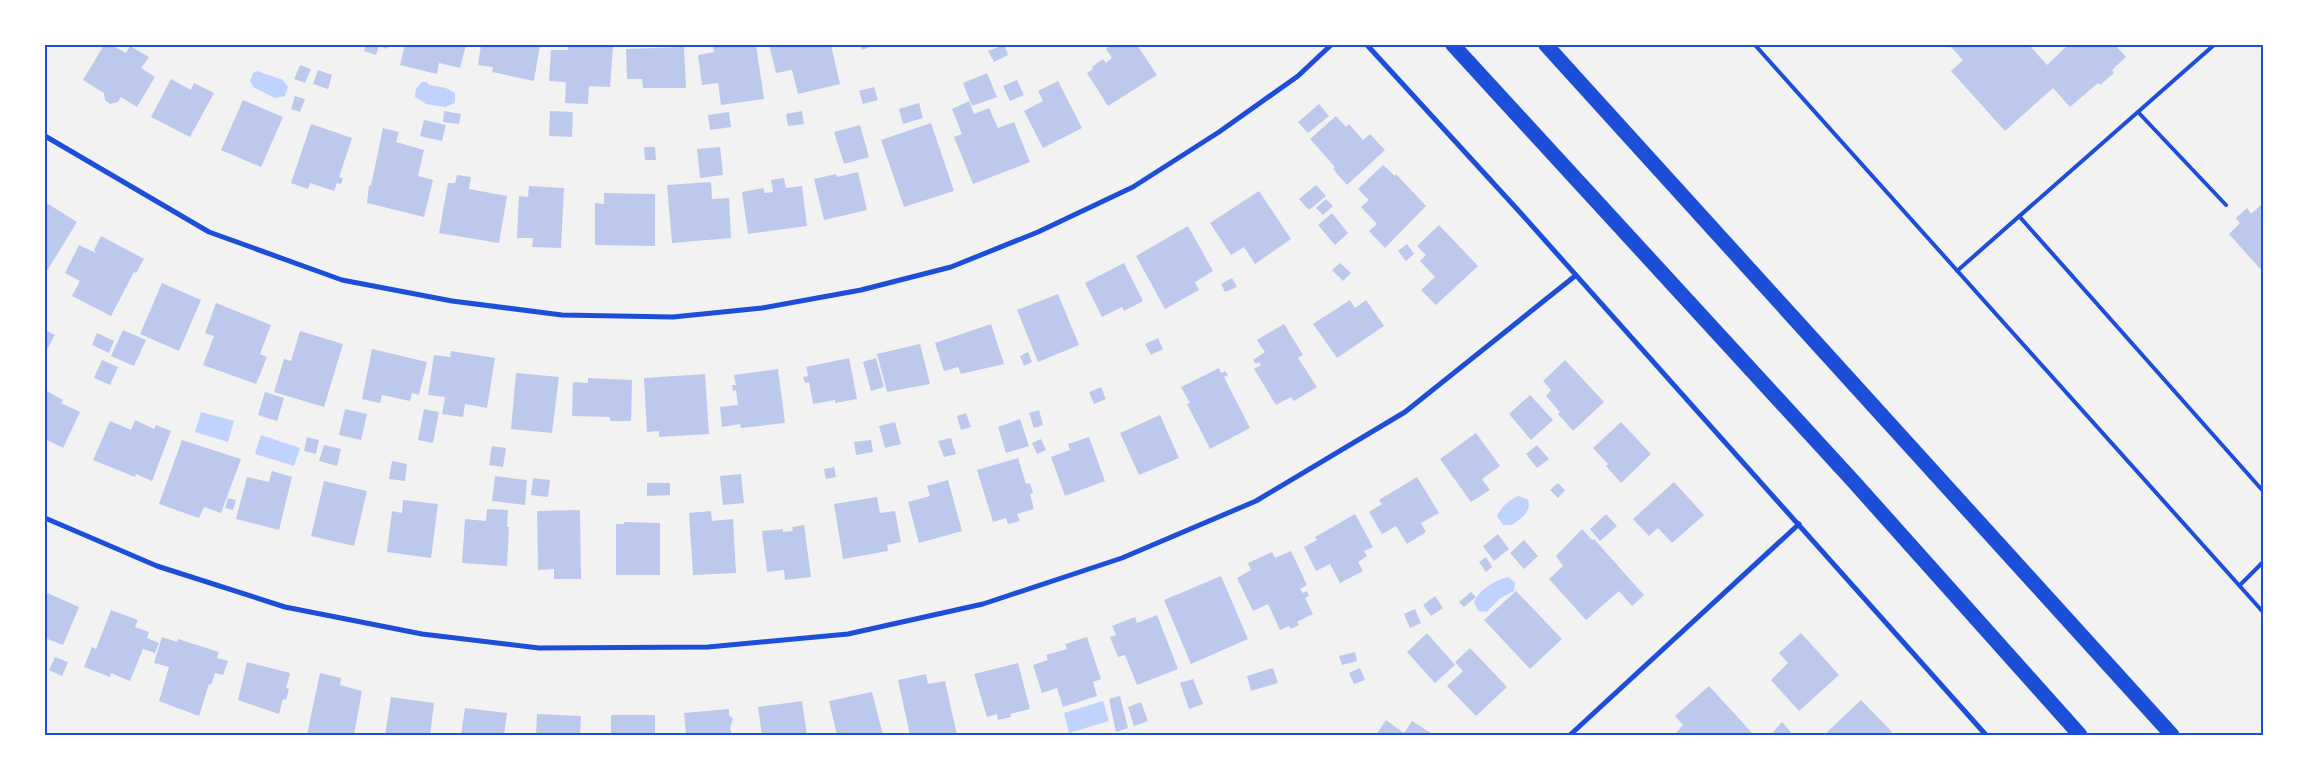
<svg xmlns="http://www.w3.org/2000/svg" width="2308" height="780" font-family="Montserrat,sans-serif">
	<style>
		.water { fill: #bfd3fe }
		.building { fill: #bdc9ec }
		.lines { fill: none; stroke-linecap: round; stroke-linejoin: round }
		.service { stroke: #1d4ed8; stroke-width: 4 }
		.minor { stroke: #1d4ed8; stroke-width: 5 }
		.motorway { stroke: #1d4ed8; stroke-width: 15 }
		.neatline { fill: none; stroke: #1d4ed8; stroke-width: 2 }
	</style>
	<rect width="100%" height="100%" fill="#f2f2f2"/>
	<path class="water" d="M257,71L283,80L288,87L285,96L275,98L253,87L250,81L253,73Z
		M422,82H427L429,85L446,88L455,93V103L445,107L426,104L415,97L416,89Z
		M201,412L234,421L228,442L195,432Z
		M261,435L300,448L294,466L255,454Z
		M1519,496L1528,500C1532,512 1521,518 1512,525H1503L1497,516C1500,508 1511,498 1519,496Z
		M1508,577L1515,582L1514,591L1499,599L1487,612L1478,611L1474,602C1479,590 1495,580 1508,577Z
		M1103,701L1109,721L1069,733L1064,713Z"/>
	<path class="building" d="M104,45H111L126,53L130,46L149,57L141,68L155,77L137,107L121,97L118,102L110,104L105,100L104,93L83,80Z
		M366,45H388L387,49L379,46L376,55L364,51Z
		M405,45H466L460,68L439,63L437,74L400,65Z
		M481,45H540L534,81L492,72L493,67L478,65Z
		M568,45L613,47L610,87L589,86L588,104L565,103L566,82L549,81L551,50H568Z
		M727,45H756L764,99L721,105L718,83L702,85L698,55L714,52L713,47Z
		M769,45H831L840,84L798,94L792,70L776,73Z
		M860,45H875L862,50Z
		M1004,45L1008,55L994,62L988,51Z
		M1108,45H1137L1157,75L1108,106L1087,73L1093,69L1092,67L1103,59L1106,63L1112,58L1106,49L1109,47Z
		M1949,45H2031L2030,46L2047,65L2068,45H2115L2126,57L2112,70L2114,73L2100,85L2098,83L2070,107L2053,88L2005,131L1951,71L1963,60Z
		M684,47L686,88H643L642,79H627L626,49Z
		M300,65L311,69L305,83L294,79Z
		M318,70L332,75L328,89L313,84Z
		M987,73L997,97L972,106L963,83Z
		M171,79L191,90L194,83L214,93L190,137L151,117Z
		M1017,80L1024,95L1010,101L1003,86Z
		M1058,81L1082,128L1043,148L1024,111L1043,101L1038,91Z
		M874,87L878,100L863,104L859,91Z
		M295,96L305,99L300,112L291,109Z
		M243,100L283,117L261,167L221,150Z
		M969,101L974,114L989,108L998,128L1014,122L1030,162L973,184L954,137L962,134L952,109Z
		M919,103L923,118L903,124L899,109Z
		M1319,104L1329,116L1308,133L1298,122Z
		M444,111L461,114L459,124L443,122Z
		M550,111L573,112L572,137L549,136Z
		M802,111L804,124L788,126L786,114Z
		M729,112L731,127L710,130L708,115Z
		M1336,116L1346,127L1349,124L1363,140L1370,134L1385,150L1347,185L1333,169L1335,167L1310,139Z
		M424,120L446,125L442,141L420,136Z
		M931,123L954,191L904,207L881,140Z
		M311,124L352,138L339,177L343,178L341,184L337,183L334,191L310,183L308,189L291,183Z
		M860,125L869,157L844,164L834,132Z
		M383,128L399,132L396,142L424,150L418,176L433,180L424,217L367,203L369,185L371,186Z
		M644,147H655L656,160H645Z
		M720,147L723,175L700,178L697,149Z
		M1383,165L1395,176L1396,174L1426,206L1385,248L1369,231L1377,224L1361,207L1369,200L1358,189Z
		M858,172L867,210L824,220L814,179L836,174L837,177Z
		M457,175L471,177L469,189L507,196L499,243L439,233L448,183H455Z
		M784,178L786,188L802,186L807,226L748,234L742,192L764,188V193L773,192L771,180Z
		M711,182L712,199L729,198L731,238L672,243L667,185Z
		M1316,185L1326,196L1309,210L1299,199Z
		M529,186L564,188L561,248L532,247L533,238H517L519,196L528,197Z
		M1259,191L1291,239L1255,264L1244,247L1231,255L1210,223Z
		M604,193L655,194V246L595,245V203L604,204Z
		M1326,199L1333,206L1323,215L1316,208Z
		M45,202L77,222L45,274Z
		M2263,203V272L2229,234L2240,223L2236,218L2247,208L2251,214Z
		M1332,213L1348,233L1335,245L1318,225Z
		M1439,225L1478,266L1436,305L1421,290L1435,277L1420,261L1426,255L1417,246Z
		M1188,226L1213,271L1195,282L1199,290L1165,309L1136,256Z
		M101,236L144,259L136,273L134,272L111,316L72,296L80,281L65,273L79,245L96,253L94,250Z
		M1407,244L1414,254L1406,261L1398,251Z
		M1124,263L1143,301L1124,311L1122,307L1102,317L1085,283Z
		M1340,263L1351,273L1343,281L1332,270Z
		M1232,278L1237,287L1225,292L1221,284Z
		M162,283L201,300L179,351L140,334Z
		M1058,294L1079,345L1038,362L1017,310Z
		M1350,300L1355,308L1366,300L1384,326L1337,358L1313,324Z
		M216,303L271,325L260,354L267,357L256,384L203,365L214,336L205,333Z
		M991,324L1004,364L961,374L958,367L944,371L935,343Z
		M1284,324L1303,355L1298,358L1317,387L1294,401L1291,397L1276,405L1254,369L1261,365L1259,362L1256,364L1253,360L1265,352L1257,340Z
		M45,330L55,335L45,353Z
		M123,330L146,340L134,366L111,356Z
		M300,331L343,344L324,407L274,392L284,359L291,361Z
		M97,333L114,341L109,353L92,345Z
		M1158,338L1163,349L1151,355L1145,344Z
		M920,344L930,384L887,392L877,354Z
		M372,349L427,362L419,395L412,393L410,401L382,395L380,403L362,399Z
		M451,351L495,358L487,408L465,404L463,417L442,414L445,397L428,395L434,355L450,357Z
		M1028,352L1032,362L1024,366L1020,356Z
		M849,358L857,399L835,403V400L813,404L809,382L805,383L803,377L808,376L806,367Z
		M876,358L884,387L871,391L863,362Z
		M102,360L118,367L110,385L94,378Z
		M1565,360L1604,402L1573,431L1558,414L1560,412L1546,396L1551,390L1543,381Z
		M1219,368L1221,373L1225,371L1228,375L1224,377L1250,428L1210,449L1187,404L1190,403L1181,387Z
		M778,369L785,423L741,428L740,424L722,427L720,407L738,405L736,390L733,391L732,385H736L734,375Z
		M516,373L559,377L552,433L511,429Z
		M705,374L709,434L659,437V431L647,432L644,378Z
		M588,378L632,380L631,421H610V417L572,416L573,382L588,383Z
		M1101,387L1106,399L1094,404L1089,392Z
		M45,390L63,400L61,403L80,412L63,448L45,439Z
		M265,392L284,398L277,421L258,415Z
		M1530,395L1553,420L1531,440L1509,414Z
		M345,409L367,414L361,440L339,435Z
		M424,409L439,412L433,443L418,440Z
		M1039,410L1043,425L1034,428L1029,413Z
		M966,413L971,427L961,430L957,416Z
		M1160,415L1179,458L1139,475L1120,433Z
		M1020,419L1029,446L1006,453L998,427Z
		M135,420L154,429L156,425L171,431L152,481L136,474L135,477L93,460L110,421L131,430Z
		M895,422L901,444L885,448L879,426Z
		M1621,422L1651,454L1621,483L1606,466L1608,464L1593,448Z
		M1476,433L1500,466L1482,479L1490,490L1471,502L1440,459Z
		M307,437L319,440L316,454L304,451Z
		M1089,437L1105,481L1065,496L1051,457L1070,450L1068,444Z
		M951,438L956,454L944,457L938,441Z
		M1041,439L1046,450L1037,454L1032,443Z
		M182,440L241,459L221,513L204,507L199,518L159,504Z
		M871,440L873,452L856,455L854,442Z
		M324,445L341,449L337,466L319,461Z
		M1537,445L1549,459L1537,468L1526,454Z
		M492,446L506,448L503,467L489,465Z
		M1018,458L1026,484L1030,483L1033,493L1030,494L1034,509L1017,514L1020,521L1008,524L1006,518L993,522L977,470Z
		M392,461L407,464L405,481L389,479Z
		M834,467L836,477L826,479L824,469Z
		M272,471L292,477L279,530L236,519L247,477L269,482Z
		M741,474L744,503L723,505L720,476Z
		M495,476L527,480L525,505L492,501Z
		M1417,477L1439,513L1421,523L1426,532L1407,544L1396,526L1382,534L1369,512L1382,504L1379,500Z
		M533,478L550,480L548,497L531,495Z
		M948,480L962,531L919,543L908,502L930,496L927,486Z
		M324,481L367,491L354,546L311,536Z
		M1674,482L1704,515L1672,543L1658,528L1649,536L1633,519Z
		M647,483H670V495L647,496Z
		M1558,483L1565,490L1558,498L1550,490Z
		M877,497L880,513L895,511L901,542L887,545L888,551L843,559L834,504Z
		M228,498L236,500L233,510L225,508Z
		M403,500L438,504L431,558L387,552L392,511L402,513Z
		M487,509L508,510L507,527H509L507,566L462,563L465,519L486,521Z
		M580,510L581,579H554V569L538,570L537,511Z
		M711,511L712,521L733,519L736,573L693,575L689,513Z
		M1355,514L1373,547L1364,551L1367,556L1358,562L1363,571L1340,583L1330,564L1316,571L1304,547L1317,540L1315,537Z
		M1606,514L1617,526L1600,541L1590,529Z
		M624,522L660,523V575H616V524H624Z
		M804,525L811,577L785,580L784,570L767,572L762,531L783,529V532L793,531L792,527Z
		M1582,529L1592,540L1594,539L1644,595L1632,606L1619,591L1586,620L1549,579L1563,566L1556,556Z
		M1498,534L1509,549L1494,561L1483,546Z
		M1524,540L1538,556L1524,569L1510,553Z
		M1291,551L1307,585L1300,589L1303,593L1307,591L1309,596L1305,598L1313,614L1297,622L1299,625L1291,629L1289,626L1280,630L1268,604L1253,611L1237,578L1251,570L1248,563L1272,552L1275,558Z
		M1486,557L1492,567L1486,572L1479,562Z
		M1221,576L1248,639L1191,664L1164,600Z
		M1516,591L1562,639L1530,669L1484,620Z
		M45,592L79,607L63,645L45,638Z
		M1471,592L1476,597L1464,607L1459,602Z
		M1435,596L1443,608L1431,616L1423,605Z
		M1415,609L1421,623L1410,628L1404,614Z
		M111,610L138,620L135,627L149,632L147,638L159,643L155,653L143,649L130,681L111,673L110,677L84,667L92,647L96,649Z
		M1157,615L1178,669L1137,685L1125,655L1118,657L1110,637L1116,635L1112,626L1135,617L1137,623Z
		M1427,633L1455,665L1435,683L1407,652Z
		M1801,633L1839,675L1799,711L1771,680L1788,663L1779,653Z
		M162,637L177,642L178,639L219,652L217,658L228,661L223,675L215,673L211,685L209,684L199,716L159,701L169,667L154,663Z
		M1087,637L1101,679L1093,682L1097,696L1063,707L1057,688L1042,693L1033,665L1048,660L1046,655L1067,649L1065,644Z
		M1470,648L1507,687L1476,716L1447,686L1463,671L1455,662Z
		M1355,652L1357,661L1342,665L1339,656Z
		M55,657L68,662L62,676L49,670Z
		M247,662L290,673L286,688L289,689L286,700L283,699L279,714L238,700Z
		M1018,663L1030,709L1010,714L1011,717L998,720L997,714L987,717L974,674Z
		M1273,668L1278,683L1251,691L1247,676Z
		M1360,668L1365,680L1354,684L1349,673Z
		M320,673L341,678L340,685L362,691L354,735H307Z
		M926,674L928,684L945,681L957,735H910L898,680Z
		M1193,679L1203,704L1189,709L1180,683Z
		M1709,686L1754,735H1674L1683,725L1675,716Z
		M872,692L883,735H837L829,701Z
		M1120,696L1128,728L1116,732L1109,699Z
		M391,697L434,703L430,735H385Z
		M1861,700L1892,732L1889,735H1824Z
		M802,701L807,735H762L758,707Z
		M1141,702L1148,721L1134,726L1128,707Z
		M465,708L507,713L504,735H461Z
		M729,709V715L733,719L730,728L732,735H686L684,713Z
		M537,714L581,716L580,735H536Z
		M611,715H655V735H611Z
		M1386,720L1404,733L1412,721L1434,735H1376Z
		M1782,722L1791,732L1788,735H1776L1773,732Z"/>
	<g class="lines">
		<path class="service" d="M1755,45L2263,612
			M2138,112L2226,205
			M2019,216L2263,491
			M1957,271L2214,45
			M2240,585L2263,562"/>
		<path class="minor" d="M1367,45L1517,209L1986,735
			M45,136L209,232L342,280L452,301L562,315L673,317L762,308L861,290L951,267L1038,232L1133,187L1219,132L1298,76L1331,45
			M45,518L157,566L285,607L422,634L539,648L708,647L848,634L983,604L1122,558L1256,501L1405,412L1575,276
			M1570,735L1799,524"/>
		<path class="motorway" d="M1453,45L1854,482L2080,735
			M1546,45L2172,735"/>
	</g>
	<rect width="2308" height="780" fill="none" stroke="#ffffff" stroke-width="92"/>
	<rect x="46" y="46" width="2216" height="688" class="neatline"/>
</svg>
